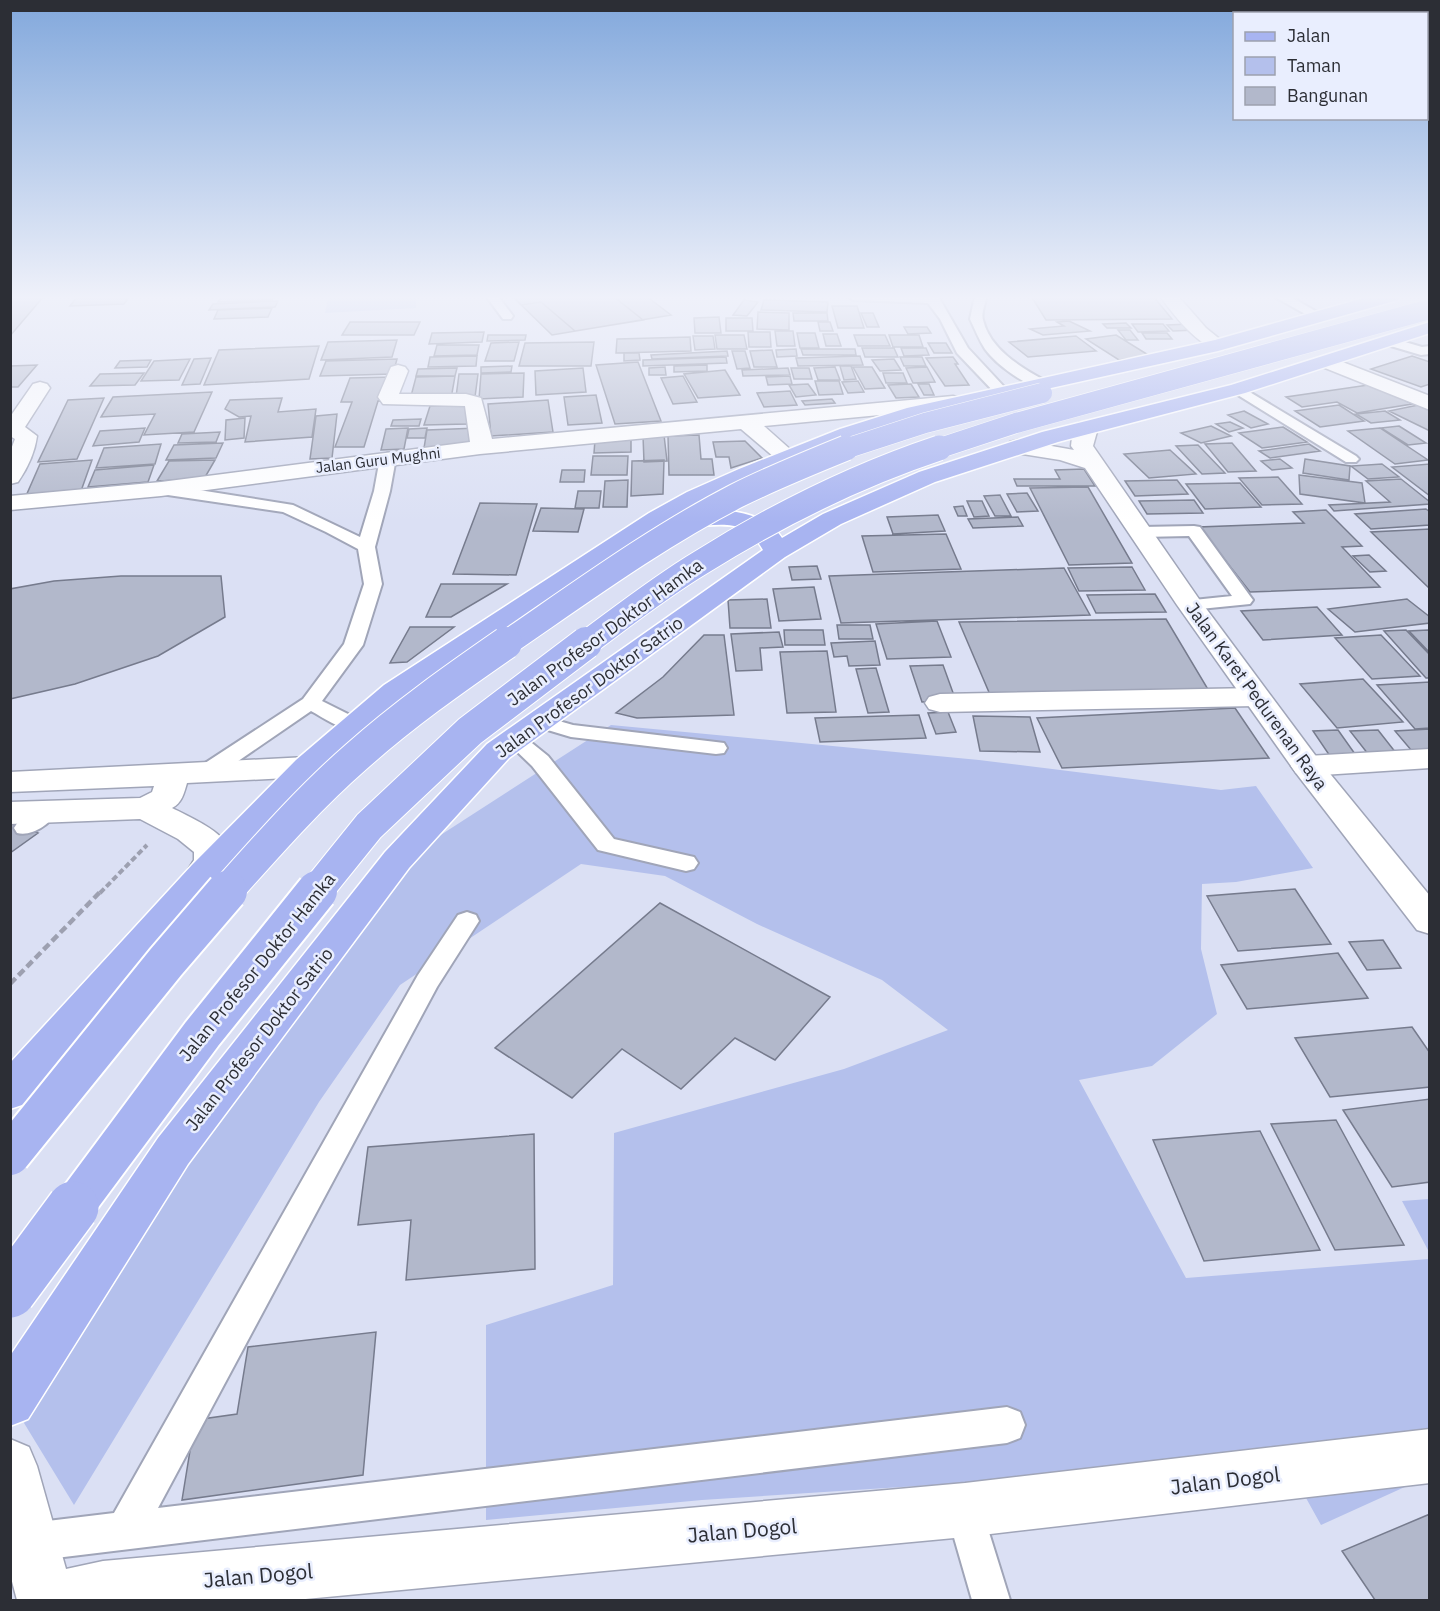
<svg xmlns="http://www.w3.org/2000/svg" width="1440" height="1611" font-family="'IBM Plex Sans',sans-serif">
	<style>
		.green { fill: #b4c0ec }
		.building { fill: #b2b8cb; stroke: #767b8d; stroke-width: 1.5 }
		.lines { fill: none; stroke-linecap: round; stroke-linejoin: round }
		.service-casing { stroke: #a0a5b8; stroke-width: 4 }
		.minor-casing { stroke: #a0a5b8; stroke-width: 3 }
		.tertiary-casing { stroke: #a0a5b8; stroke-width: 3 }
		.primary-casing { stroke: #fff; stroke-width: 3 }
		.path-far1 { stroke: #9da0b0; stroke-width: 4; stroke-dasharray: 6 3; stroke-linecap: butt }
		.path { stroke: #9da0b0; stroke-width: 4.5; stroke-dasharray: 8 4; stroke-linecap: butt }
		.service { fill: #fff; fill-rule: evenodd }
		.minor { fill: #fff; fill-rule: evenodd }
		.tertiary { fill: #fff; fill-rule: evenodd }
		.primary { fill: #a8b4f1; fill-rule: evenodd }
		.primary-bridge-far4-casing { stroke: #fff; stroke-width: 21; stroke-linecap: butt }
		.primary-bridge-far3-casing { stroke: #fff; stroke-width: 27; stroke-linecap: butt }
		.primary-bridge-far2-casing { stroke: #fff; stroke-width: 34; stroke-linecap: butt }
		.primary-bridge-far1-casing { stroke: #fff; stroke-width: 44; stroke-linecap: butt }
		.primary-bridge-casing { stroke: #fff; stroke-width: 54; stroke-linecap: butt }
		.primary-bridge-far4 { stroke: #a8b4f1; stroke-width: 20 }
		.primary-bridge-far3 { stroke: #a8b4f1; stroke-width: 25 }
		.primary-bridge-far2 { stroke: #a8b4f1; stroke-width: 32 }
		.primary-bridge-far1 { stroke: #a8b4f1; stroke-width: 40 }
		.primary-bridge { stroke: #a8b4f1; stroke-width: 51 }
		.labels { text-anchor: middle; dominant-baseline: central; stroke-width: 5; stroke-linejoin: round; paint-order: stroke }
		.far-street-label { font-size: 15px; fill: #2c2e35; stroke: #e9eefe }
		.street-label { font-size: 18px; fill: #2c2e35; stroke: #e9eefe }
		.near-street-label { font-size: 21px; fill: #2c2e35; stroke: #e9eefe }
	</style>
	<rect width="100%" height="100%" fill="#dbe0f4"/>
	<path class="green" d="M364,296H416V308L325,313L328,298Z
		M611,725L979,760L1221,790L1256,786L1313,868L1236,882L1202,884L1201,949L1217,1014L1152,1066L1079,1080L1186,1278L1429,1259V1476L1321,1525L1286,1462L702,1500L486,1520V1325L613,1285L614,1133L844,1069L948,1030L882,980L757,924L665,876L581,864L400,985L319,1102L74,1505L24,1423L168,1176L391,867Z
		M1429,1199H1430L1429,1252L1402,1201Z"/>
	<path class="building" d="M10,296H44L10,336Z
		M130,296L124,304L70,306L76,298Z
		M221,296H274L272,300L218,302Z
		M512,296H613L643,320L575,331L541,302L521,305Z
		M512,296H646L671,315L552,335Z
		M1031,296H1153L1172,319L1046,320Z
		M744,300L758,302L747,316L733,315Z
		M764,300L828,302L827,312L761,310Z
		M278,301L275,307L209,310L213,304Z
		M832,306H857L864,328H838Z
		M272,308L268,317L214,319L218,310Z
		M758,312L789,313V330L757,329Z
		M793,313H827L828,321H794Z
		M861,313H873L879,327H867Z
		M719,317L721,333H695L694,318Z
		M726,318H752L753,331H726Z
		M1069,321L1090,331L1043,335L1030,329L1064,326L1057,322Z
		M350,322H420L414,335H342Z
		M818,322H830L833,331H820Z
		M1126,323L1131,328H1107L1103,324Z
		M1132,324H1163L1169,331L1138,332Z
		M1191,324L1196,330L1173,331L1167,325Z
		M904,327H927L931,333L908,334Z
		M1118,330H1130L1138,340H1126Z
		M775,331H793L795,346H777Z
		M484,332L482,342L429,344L432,333Z
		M748,332H770L771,347H749Z
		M797,333H815L819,348H800Z
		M1142,333H1167L1172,339H1146Z
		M823,334H837L841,346H826Z
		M488,335H526L525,340L487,341Z
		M715,335H744L747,349H717Z
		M854,335H885L890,346H858Z
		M889,335H919L923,347H893Z
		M1116,335L1150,356L1119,360L1086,339Z
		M693,336H713L715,349L695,350Z
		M1076,336L1096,351L1028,357L1009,342Z
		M690,337L691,351L616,353L617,339Z
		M397,340L392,357L321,360L328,342Z
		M519,342L514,361H485L491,343Z
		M594,342L591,366H519L525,343Z
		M928,343H946L952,353H934Z
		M437,345H479L477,355L434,356Z
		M319,346L309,379L204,385L219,350Z
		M862,348H894L898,357H865Z
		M901,348H926L929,355L904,356Z
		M796,349L797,356L777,357L776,350Z
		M801,349H855L856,355H803Z
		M772,350L777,367H754L750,351Z
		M727,351L728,356L652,359L651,355Z
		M732,351H745L750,368L737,369Z
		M624,353H639L640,360L624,361Z
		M477,356L476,366L428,367L430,357Z
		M860,356L863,365L798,366L796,358Z
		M1412,356L1430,362V384L1421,387L1371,369Z
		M726,357L727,363L643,366V360Z
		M900,357H922L926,366H904Z
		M953,357L958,364H955L969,385L945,386L926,358Z
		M211,358L200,384L182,385L194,359Z
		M190,359L179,380L141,381L154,361Z
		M397,359L393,374L320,376L326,361Z
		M894,359L901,370L880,371L872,360Z
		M151,360L147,367L115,368L120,361Z
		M638,362L661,421L615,424L596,365Z
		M37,365L18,387H10V366Z
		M707,365V371L674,372V366Z
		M512,366L511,372L481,373V367Z
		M840,366H851L856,379L844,380Z
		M665,367L666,375H649V368Z
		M835,367L840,380H818L814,368Z
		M853,367H872L885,388L865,389Z
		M927,367L935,382L913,383L906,368Z
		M457,368L455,376H416L418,369Z
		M583,368L586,392L536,395L535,371Z
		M788,368L790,375L743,376L742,370Z
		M791,368H809L812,379H794Z
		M725,370L740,395L698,398L684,374Z
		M144,373L135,385L90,386L100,374Z
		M524,373L523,397L479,399L481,374Z
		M883,373H903L907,383H886Z
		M459,374H478L475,397H456Z
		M455,376L451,399L410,400L416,377Z
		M683,376L697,402L673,404L661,378Z
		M790,376L792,384L768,385L766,377Z
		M394,377L386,401H378L364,447H335L352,402H341L350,378Z
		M815,381H839L843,394L819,395Z
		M858,381L864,392L848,393L842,382Z
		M808,384L816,395L796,397L789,385Z
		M911,384L919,397L896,398L888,385Z
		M918,384H929L934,395H924Z
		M1375,384L1412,404L1357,413L1337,402L1302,407L1286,397Z
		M790,391L797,405L764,407L757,393Z
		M212,392L194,432L144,435L155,414L101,417L113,397Z
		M596,395L602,423L568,425L564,397Z
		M104,398L77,459L38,462L68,400Z
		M282,398L278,412L316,409L312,437L245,442L251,416L239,417L225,409L230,400Z
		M832,399L835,403L805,405L802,401Z
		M548,400L553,432L491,436L488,404Z
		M1423,404L1430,408V431L1389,411Z
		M471,405L467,424L424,425L430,406Z
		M1339,405L1364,421L1320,427L1295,411Z
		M1244,411L1268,424L1251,428L1228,415Z
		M1385,411L1400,420L1371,423L1356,414Z
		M337,414L332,458L310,459L316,416Z
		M245,418L244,438L225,440L226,420Z
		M421,419L419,426H391L393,420Z
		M1230,422L1243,428L1229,432L1216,424Z
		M1211,426L1231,436L1201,443L1181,433Z
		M1399,426L1426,443L1408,445L1381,428Z
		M1283,427L1307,442L1262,448L1239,433Z
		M145,428L139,442L93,446L100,431Z
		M408,428L404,449L381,450L386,429Z
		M427,428L425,438H407L409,429Z
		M478,428L476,446L424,448L427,430Z
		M1380,428L1428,460L1395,464L1348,431Z
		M220,432L216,442L178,443L182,434Z
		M664,435L667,461L644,462L643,436Z
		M699,435L701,459H712L714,475H669L668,436Z
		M631,439V452L594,453L595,440Z
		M745,441L762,458L731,468L729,457H716L713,442Z
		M223,443L216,458L166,460L174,445Z
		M1232,443L1256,471L1228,472L1205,444Z
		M161,444L155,464L96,468L104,448Z
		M1309,444L1320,451L1270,458L1259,451Z
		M1198,445L1225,473L1202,474L1176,446Z
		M1170,450L1196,474L1149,478L1124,454Z
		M593,456H628L627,475H591Z
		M1280,459L1292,468L1272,470L1261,461Z
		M1305,459L1350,466L1349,480L1303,473Z
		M92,460L81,491L26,496L40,464Z
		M215,460L204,479L157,481L169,461Z
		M664,460L663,494L631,496L632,461Z
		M1382,464L1399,477L1368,479L1351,466Z
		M1430,464V496L1392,467Z
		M154,465L148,482L88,487L95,470Z
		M1084,469L1095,486H1017L1014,479H1060L1055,470Z
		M562,470H585L584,482H560Z
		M1299,475L1362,483L1365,503L1300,494Z
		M1278,477L1302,504L1262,505L1239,478Z
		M1401,479L1430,502V504L1334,511L1329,505L1390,502L1366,481Z
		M628,480L627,507H603L605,481Z
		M1177,480L1188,494L1135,496L1125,481Z
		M1240,483L1261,507L1205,509L1186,484Z
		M1088,487L1132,563L1069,565L1030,488Z
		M578,491H601L599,508H575Z
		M1027,493L1038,511L1017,512L1007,494Z
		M1000,495L1011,516H995L984,496Z
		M1194,500L1203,513L1147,514L1139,501Z
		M967,501H982L989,516L974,517Z
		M480,503L537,504L516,575L453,574Z
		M963,506L967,516H958L954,507Z
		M541,508L584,509L578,532L533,531Z
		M1426,509L1430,512V525L1371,529L1355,514Z
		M1326,510L1362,546L1342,547L1380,587L1250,592L1199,527L1304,523L1293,512Z
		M938,515L945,531L893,534L887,517Z
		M1018,517L1023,526L973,528L968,519Z
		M1430,529V589L1371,532Z
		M946,534L961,569L873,572L862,536Z
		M1369,555L1386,571L1370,572L1353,556Z
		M817,566L821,579L792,580L789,567Z
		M1132,567L1145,590L1079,591L1068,568Z
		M1064,568L1090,615L841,623L829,576Z
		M121,576H221L225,617L158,656L75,684L10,699V589L54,581Z
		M441,584H507L451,617H426Z
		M814,587L821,619L779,621L773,589Z
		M1155,594L1166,612L1096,613L1087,595Z
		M767,599L771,628H730L728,600Z
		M1407,599L1430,617V623L1355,632L1328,609Z
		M1317,607L1342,635L1263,640L1241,611Z
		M1166,619L1209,691L991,697L959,622Z
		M937,621L951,657L887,659L876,624Z
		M837,625H870L873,639H839Z
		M410,627H454L407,662L390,663Z
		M784,630H823L825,645H785Z
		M1406,630L1430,655V678H1426L1384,631Z
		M1428,630L1430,632V653L1409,631Z
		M779,632L783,647L760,648L762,670L736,671L731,634Z
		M704,635H724L734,715L637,718L616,713L663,677Z
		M1381,635L1420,676L1372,679L1335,638Z
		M875,641L880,665L849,666L847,656L834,657L831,643Z
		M827,651L836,712L787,713L780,652Z
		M943,665L956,701L922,702L910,666Z
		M876,668L889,712L868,713L856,669Z
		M1363,679L1403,722L1337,728L1300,684Z
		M1430,682V728L1415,729L1377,685Z
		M1235,708L1269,758L1062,768L1037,718Z
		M948,712L956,732L936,734L928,713Z
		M919,715L926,738L820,742L815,718Z
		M973,716L1030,717L1040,752L980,751Z
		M1430,729V756L1417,757L1395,731Z
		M1338,730L1360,761L1334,762L1313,731Z
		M1378,730L1400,758L1372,759L1350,731Z
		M10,823L38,833L10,853Z
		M1295,889L1331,944L1238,951L1207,896Z
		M660,903L830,997L775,1060L735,1038L681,1089L622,1049L572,1098L495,1048Z
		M1383,940L1401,968L1367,970L1349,942Z
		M1338,953L1368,998L1247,1009L1221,965Z
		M1412,1027L1430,1053V1087L1330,1097L1295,1038Z
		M1430,1099V1182L1392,1187L1343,1110Z
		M1336,1120L1404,1245L1335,1250L1271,1124Z
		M1260,1131L1320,1250L1204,1261L1153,1140Z
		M534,1134L535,1269L406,1280L411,1220L358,1225L368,1147Z
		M376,1332L363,1475L182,1500L195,1420L237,1414L248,1347Z
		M1430,1514V1600H1375L1342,1551Z"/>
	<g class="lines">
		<g class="service-casing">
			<path id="service" d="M486,296H498L513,316L511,319H503Z
				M847,296H938L968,348L1008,391L1001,395L996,394L957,353L940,319L928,303L853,300Z
				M975,296H987C985,303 981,314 983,320C990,349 1020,367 1044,380L1046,383L1044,386C1028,390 994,362 985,349C979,340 975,329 970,319Z
				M1273,296H1289L1326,317L1320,321L1316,320Z
				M1388,337L1422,347L1430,346V354L1421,355L1384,344L1382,341Z
				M1238,385L1356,456L1359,459L1356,462H1346L1233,392L1231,389Z
				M388,453L396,458L390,491L375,547L382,584L363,645L322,701L362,721L365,725L362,729C345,734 326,719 311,711L215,777L207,779L199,777L196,772L199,767L303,699L344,644L364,584L358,549L326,532L283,512L161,494L153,489L161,484L293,505L360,537L374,491L380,458Z
				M1194,526L1200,527L1250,596L1253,600L1250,604L1190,610L1184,609L1181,605L1184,601L1232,596L1189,536L1141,537L1133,532L1141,527Z
				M538,715L573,725L716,742L724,743L727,748L724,753L716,754L571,737L531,725L528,721L531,717Z
				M515,733L522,735L548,756L614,839L694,857L698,863L694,869L686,871L598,850L532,766L508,743L504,739L508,735Z
				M47,804L55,806L58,811C50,824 32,837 17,833L14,828C20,817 35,807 47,804Z
				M467,912L476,915L479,921L437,987L158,1508L1007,1407L1020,1412L1025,1425L1020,1438L1007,1443L31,1561L18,1555L12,1542L18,1529L31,1523L114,1513L418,975L458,915Z
				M965,1491L978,1497L1010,1600H972L946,1510L952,1497Z"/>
		</g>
		<g class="minor-casing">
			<path id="minor" d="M1160,296H1178L1206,328L1227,345L1225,349C1203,354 1172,313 1160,296Z
				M1327,356L1430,396V410L1320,366L1317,362L1320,358Z
				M398,365L405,367L408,371L399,394H466L481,398L492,439L953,396L960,398L963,402L960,406L953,408L764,426L800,458L797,463L789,465L781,463L741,429L480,454L161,496L10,510V496L161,482L470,442L465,406L383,404L378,397L391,367Z
				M40,382L47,384L50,388L25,427L37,436C35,452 27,469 18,482L10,484V452L15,439L10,436V417L33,384Z
				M1256,688L1266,691L1271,697L1266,703L1256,706L940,712L929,709L925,703L929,697L940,694Z
				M1430,749V768L1307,776L1296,773L1291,766L1296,759L1307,756Z
				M307,757L318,760L323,767L318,774L307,777L187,783C184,793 182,803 172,808C186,815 227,833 229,850C231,861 222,873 216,881L204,885L192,881L186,873L194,860V852L178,839L140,819L10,824V802L140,798L152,792L154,786L10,792V772Z
				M1430,1429V1483L965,1537L295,1600H17L10,1574V1439L29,1447L37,1466L66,1569L103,1561L965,1483Z"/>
		</g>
		<g class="tertiary-casing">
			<path id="tertiary" d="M1087,422L1095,423L1098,428L1093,446L1199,599L1318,759L1430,896V934L1417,930L1296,773L1177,605L1085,468L1060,460L1010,452L1007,447L1010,442L1018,440L1074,450L1071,446L1072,437L1079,423Z"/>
		</g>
		<g class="primary-casing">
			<path id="primary" d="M1371,296H1400L1398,300L1218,351L920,417L856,439L755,479L689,510C720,509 762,508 782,538L823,514L919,472L1042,432L1231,385L1430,322V333L1245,393L1058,442L935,482L841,524L785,557L509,758L409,868L188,1164L28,1419L10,1426V1356L158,1138L385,852L487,744L763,550C739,505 699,537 669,522L404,697L318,774L216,881L25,1104L10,1109V1063L192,865L296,760L384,685L649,513L687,492L739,469L840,429L907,408L1215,340Z"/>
		</g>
		<path class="path-far1" d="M100,893L147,845"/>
		<path class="path" d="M10,984L101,891"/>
		<use href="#service" class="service"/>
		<use href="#minor" class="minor"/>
		<use href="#tertiary" class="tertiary"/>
		<use href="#primary" class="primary"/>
		<g class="primary-bridge-far4-casing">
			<path id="primary-bridge-far4" d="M842,450L925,423L1042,393
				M934,450L1016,423L1430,309"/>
		</g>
		<g class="primary-bridge-far3-casing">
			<path id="primary-bridge-far3" d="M504,645C580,593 655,538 736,496C772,478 809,463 846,448
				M584,645C622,617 660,587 700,563C775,516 855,476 939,448"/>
		</g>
		<g class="primary-bridge-far2-casing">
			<path id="primary-bridge-far2" d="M225,893C267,846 309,798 356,757C403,715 454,679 506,643
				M315,893L369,826L470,731L586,643"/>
		</g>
		<g class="primary-bridge-far1-casing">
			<path id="primary-bridge-far1" d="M10,1155L166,962L227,891
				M72,1209L202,1034L317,891"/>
		</g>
		<g class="primary-bridge-casing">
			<path id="primary-bridge" d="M10,1292L73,1207"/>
		</g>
		<use href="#primary-bridge-far4" class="primary-bridge-far4"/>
		<use href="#primary-bridge-far3" class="primary-bridge-far3"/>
		<use href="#primary-bridge-far2" class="primary-bridge-far2"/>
		<use href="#primary-bridge-far1" class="primary-bridge-far1"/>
		<use href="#primary-bridge" class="primary-bridge"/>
	</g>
	<linearGradient id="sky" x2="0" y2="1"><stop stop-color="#82a8dc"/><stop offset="0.57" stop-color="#eff1fa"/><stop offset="1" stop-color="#eff1fa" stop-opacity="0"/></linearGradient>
	<rect width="1440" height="522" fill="url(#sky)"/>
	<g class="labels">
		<g class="far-street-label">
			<text transform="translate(378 460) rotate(-7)">Jalan Guru Mughni</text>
		</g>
		<g class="street-label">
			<text transform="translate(605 632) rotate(-36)">Jalan Profesor Doktor Hamka</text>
			<text transform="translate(589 687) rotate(-36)">Jalan Profesor Doktor Satrio</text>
			<text transform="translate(1257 696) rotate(54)">Jalan Karet Pedurenan Raya</text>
			<text transform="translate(257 967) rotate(-51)">Jalan Profesor Doktor Hamka</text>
			<text transform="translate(259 1039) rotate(-52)">Jalan Profesor Doktor Satrio</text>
		</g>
		<g class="near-street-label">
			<text transform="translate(1225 1480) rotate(-7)">Jalan Dogol</text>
			<text transform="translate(742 1530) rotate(-5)">Jalan Dogol</text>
			<text transform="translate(258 1575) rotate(-5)">Jalan Dogol</text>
		</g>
	</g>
	<rect width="1440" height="1611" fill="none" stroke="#2c2e35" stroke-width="24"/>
	<rect x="1233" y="12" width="195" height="108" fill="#e9eefe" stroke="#9da1ae" stroke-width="1.5"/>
	<rect x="1245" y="32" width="30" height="9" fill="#a8b4f1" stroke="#9da1ae" stroke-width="1.5"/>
	<text x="1287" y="42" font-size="18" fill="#2c2e35">Jalan</text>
	<rect x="1245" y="57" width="30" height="18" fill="#b4c0ec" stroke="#9da1ae" stroke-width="1.5"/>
	<text x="1287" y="72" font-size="18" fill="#2c2e35">Taman</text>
	<rect x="1245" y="87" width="30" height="18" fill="#b2b8cb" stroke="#9da1ae" stroke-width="1.5"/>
	<text x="1287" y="102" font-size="18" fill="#2c2e35">Bangunan</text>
</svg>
